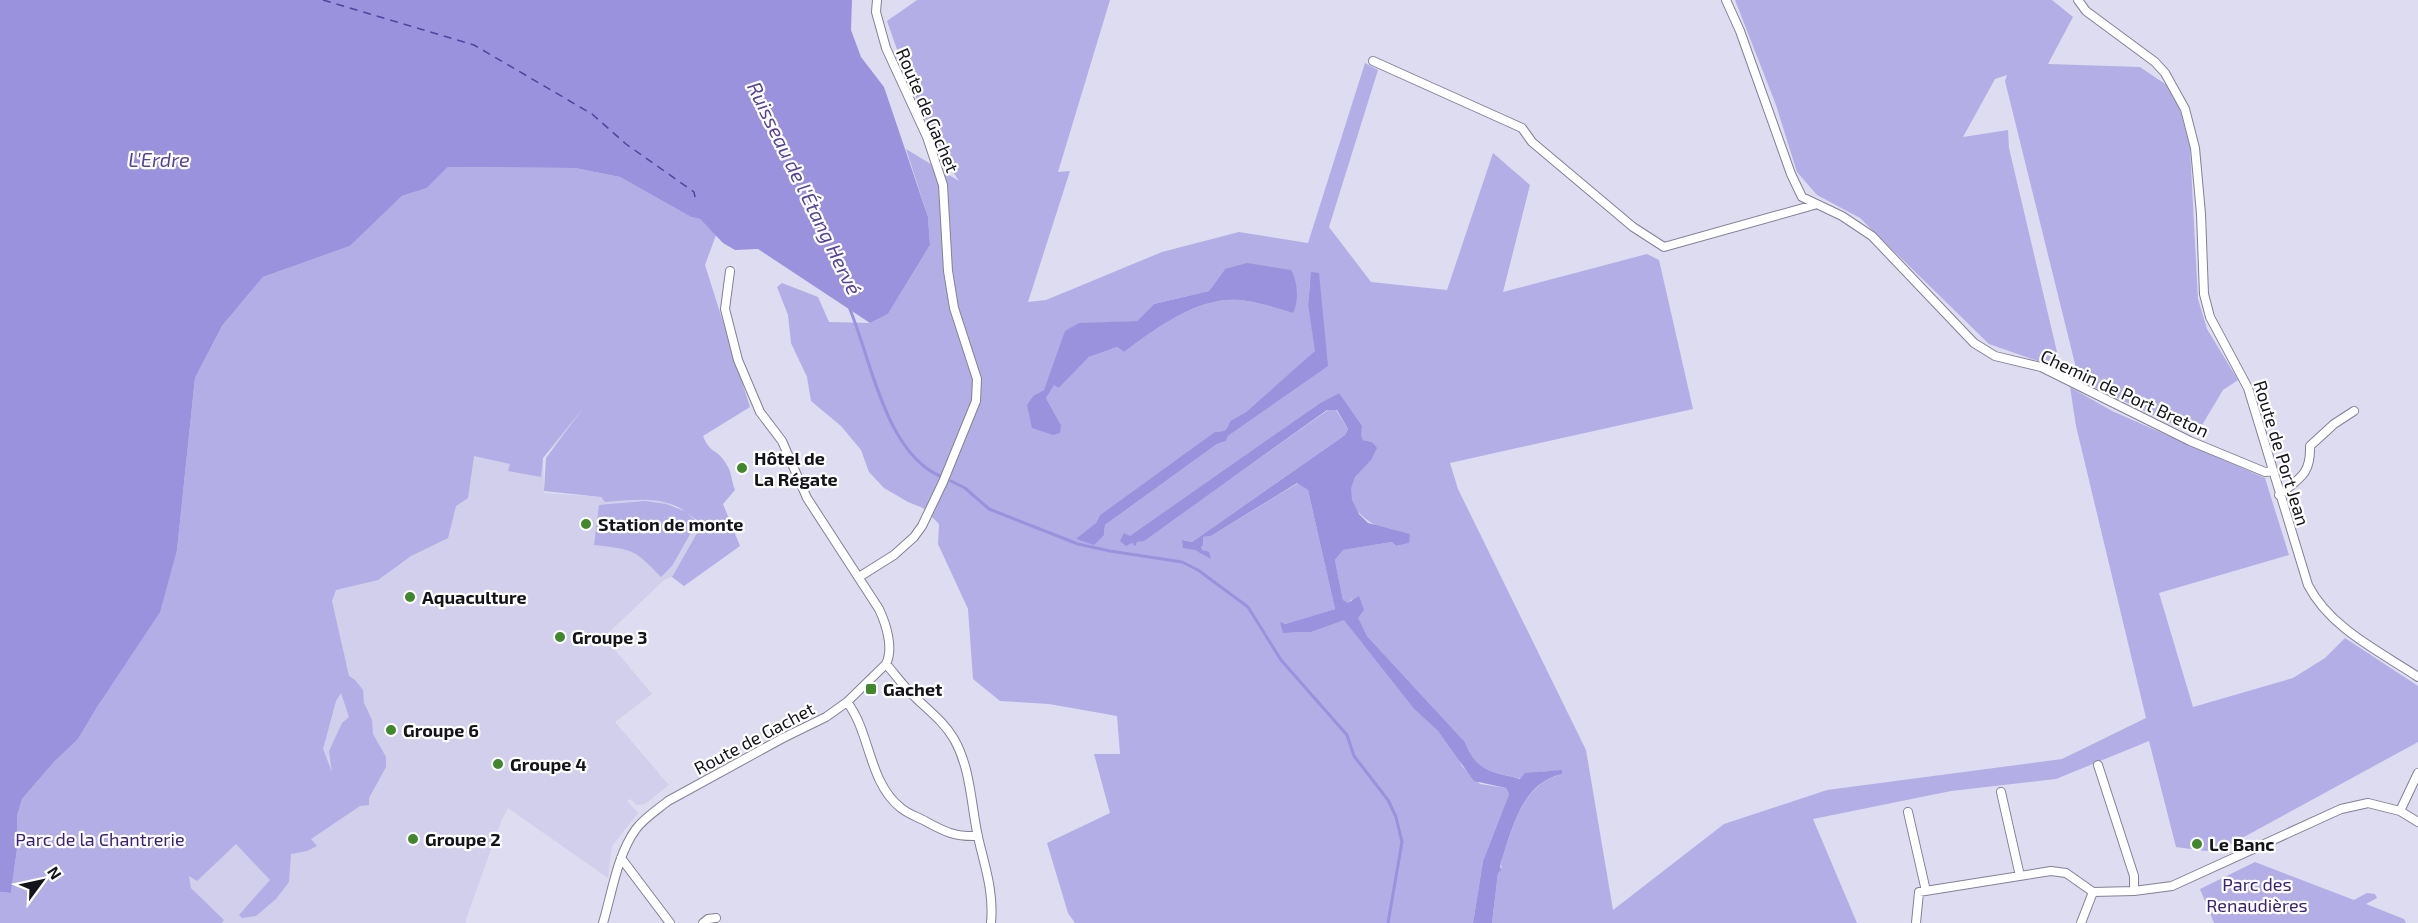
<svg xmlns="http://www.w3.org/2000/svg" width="2418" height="923" font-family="'Exo 2',sans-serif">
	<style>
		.built { fill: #d1cfeb }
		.green { fill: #b3aee5; fill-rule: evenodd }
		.water { fill: #9b92dd }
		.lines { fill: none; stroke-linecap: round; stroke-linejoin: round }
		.stream { stroke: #9b92dd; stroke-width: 3 }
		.ferry { stroke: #55429c; stroke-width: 1.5; stroke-dasharray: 8 6; stroke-linecap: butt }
		.minor-casing { stroke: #838195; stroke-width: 10 }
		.minor { stroke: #fff; stroke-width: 8 }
		.poi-dot { fill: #41872c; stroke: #fff; stroke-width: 2 }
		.labels { text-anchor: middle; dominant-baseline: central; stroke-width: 4.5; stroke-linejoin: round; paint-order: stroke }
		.street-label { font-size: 18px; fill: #13131a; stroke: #fff }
		.poi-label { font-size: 18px; font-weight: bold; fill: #13131a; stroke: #fff; text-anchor: start }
		.park-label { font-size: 18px; fill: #392179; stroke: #fff }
		.water-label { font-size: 20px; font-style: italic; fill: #55429c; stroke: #fff }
	</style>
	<rect width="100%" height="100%" fill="#dedcf1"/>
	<path class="built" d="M669,303L680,338L588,407L543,458L544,493L601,497L605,502L645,499L666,502L702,523L672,577L664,580L604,637L652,694L615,722L669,785L645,804L637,805L630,799L627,801L638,813L612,846L608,878L508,808L502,819L466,919V923H222L224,920L191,888L180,819L187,622Z"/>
	<path class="green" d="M917,0H1110L1058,172L1070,171L1028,302L1046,300L1162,252L1239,232L1308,243L1365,63L1378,70L1329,227L1371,282L1447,290L1493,153L1530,185L1503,292L1647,254L1659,260L1693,409L1450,463L1458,489L1586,750L1613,910L1724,824L1827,790L2062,759L2146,718L2076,426L2070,387L2112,411L2265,478L2289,555L2159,593L2193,707L2293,678L2325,658L2345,638L2418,686V742L2231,844L2206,851L2176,847L2149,741L2056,779L1951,791L1813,819L1857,923H1492L1498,873L1502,867L1500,865C1512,830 1521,784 1562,774C1548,767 1537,774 1522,778C1517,779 1510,776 1504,775C1480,768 1474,766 1465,742L1367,636L1357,618L1352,599L1348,604L1343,600L1335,560L1343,550L1392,542L1396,546L1408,543C1387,531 1334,512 1354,478C1363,463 1377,463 1372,442L1363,440L1339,393L1320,403L1130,537L1127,536L1124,543L1126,545L1132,543L1135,547L1137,542L1144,540L1328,410H1336L1348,429L1345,435L1192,542L1182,540L1202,550L1200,547L1203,537L1211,536L1298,483L1308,490L1335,609L1285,624L1289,633L1311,632L1344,619L1414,709L1438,731L1456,753L1462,766L1480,784L1506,788L1509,794L1483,861L1473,923H1075L1068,913L1047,843L1110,813L1094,754H1120L1117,716L1049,704L1000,701L973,679L968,609L938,544L939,524L923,508L908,502L884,488L869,472L861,450L841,426L811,401L807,377L791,343L788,315L777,287L782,283L818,297L829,322L870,323L888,314L930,245L928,217L906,149L959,181C928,133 906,76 887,21ZM1225,269L1293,313C1278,309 1262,303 1247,301C1202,293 1158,327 1124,352L1117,347L1089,357L1059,388L1054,384L1046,398L1061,425L1034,395L1044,390L1079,324L1137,321L1154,304L1209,291ZM1310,282L1327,366L1228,436L1226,441L1217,444L1105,525L1104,535L1077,540L1096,523L1100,515L1215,433C1225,432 1227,430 1230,421L1246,412L1316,351L1308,305Z
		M1735,0H2052L2073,17L2048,64L2140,67L2168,86L2179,106L2190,148L2198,299L2207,329L2238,380L2223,390L2196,435L2079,380L2005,81L2007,75L1995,79L1963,137L2008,130L2009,148L2061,369L1989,344L1860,218L1817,195L1797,172L1776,105Z
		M448,167L575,168L620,177L691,217L700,219L716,235L705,265L750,407L703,436C710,453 715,449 722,458C733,472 730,476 735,490L723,504L740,546L684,586L672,577L702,524L687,513L697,522L672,566L661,577C633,548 634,550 594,545L599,505L645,501L666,504L685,511C660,495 634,500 605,502L601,497L544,491L546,458L584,407L543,458L541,477L508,471L510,464L474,456L468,498L456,506L448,538L411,556L378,580L336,590L332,601L349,676L355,680L363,690L364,703L372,720L373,734L386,757V767L369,798V805L360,806L311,839L317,846L307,851L291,854L289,882L276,899L256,916L242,918L239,915L270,880L236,844L197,881L189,876L191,888L224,920L222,923H0V892L11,893L17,849V816L22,799L54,762L78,739L99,704L177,550L195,378L222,326L263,277L350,246L402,196L427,188ZM341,693L349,717L342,723L329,751L332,772L323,749L336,701Z
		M2255,862L2354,900L2367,893L2375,894L2377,898L2366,904L2404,919L2406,923H2214L2200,889Z"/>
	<path class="water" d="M0,0H852L851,30L861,57L884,87L928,217L930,245L888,314L870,323L758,249L735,250L723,243L700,219L691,217L620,177L575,168L448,167L427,188L402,196L350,246L263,277L222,326L195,378L177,550L160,612L99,704L78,739L54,762L22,799L17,816V849L11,893L0,892Z
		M1247,263L1291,270C1298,282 1299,302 1293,313C1278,309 1262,303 1247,301C1202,293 1158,327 1124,352L1117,347L1089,357L1059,388L1054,385L1046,398L1061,425L1060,433L1053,435L1032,428L1027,405L1034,395L1044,390L1065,331L1079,323L1137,321L1154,304L1209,291L1225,269Z
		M1311,272L1319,273L1328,366L1228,436L1226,441L1217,444L1105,525L1104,535L1094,545L1076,539L1096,523L1100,515L1215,432C1225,432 1227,430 1230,421L1246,412L1315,351L1308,305Z
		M1339,393L1362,426L1361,435L1363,440L1372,442L1377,448L1371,460L1355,477L1351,488L1352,500L1359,514L1368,523L1410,534L1409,543L1396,546L1392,542L1343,550L1335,560L1343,600L1348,603L1359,596L1364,610L1358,618L1367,636L1465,742C1476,772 1491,771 1520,779L1525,773L1562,770V774C1521,783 1512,830 1500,865L1501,870L1498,873L1492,923H1473L1483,861L1509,794L1506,788L1474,781L1438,731L1414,709L1344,620L1311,632L1283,633L1280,622L1285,624L1335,609L1308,490L1297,483L1211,536L1203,537V545L1201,547L1202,550L1209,552L1211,559L1195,550L1183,548L1182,540L1192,542L1345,435L1348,429L1337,410H1327L1144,541L1137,542L1135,547L1132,543L1126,546L1120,541L1124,533L1130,536L1320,403Z"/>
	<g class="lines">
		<path class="stream" d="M849,307C871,358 885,454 942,477
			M951,481L965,488L989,509L1078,544L1110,551L1182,562L1198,570L1248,607L1281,660L1347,735L1354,756L1388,800L1396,817L1402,842L1388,923"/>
		<path class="ferry" d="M323,0L474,45L592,114L626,144L694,192L696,202"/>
		<g class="minor-casing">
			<path id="minor" d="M1726,0L1740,31L1791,174L1802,197L1842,216L1872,236L1974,343L1995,356L2041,367L2190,441L2265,472L2272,471
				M2078,0L2086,11L2155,62L2165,73L2185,109L2195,148L2201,214L2204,294L2210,317L2248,388L2308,585C2330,628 2379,651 2418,677
				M1373,61L1522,128L1532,142L1633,227L1664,247L1814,205
				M2279,495C2300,478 2311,474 2310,446L2334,424L2354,411
				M859,577L894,555L914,537L922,526L943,482L976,401L977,379L954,308L948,271L943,185L927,137L886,48L876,12L877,0
				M886,664C894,673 901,683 910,692C925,708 943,720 954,739C971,769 971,805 978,837C985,867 994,892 991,923
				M847,702C871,733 868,782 901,808C908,814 918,817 925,821C945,832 955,837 978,836
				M2098,765L2134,876V891
				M2001,792L2020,876
				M2400,811L2418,773
				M1908,812L1926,891
				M621,858L670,923
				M2093,892L2134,891L2172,886L2341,809L2368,803L2400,811L2418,822
				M603,923C612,893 617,855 636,829C644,818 657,810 668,801L783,738L826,717L847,702L886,664C894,648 886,624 879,609L807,498L782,441L760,412L738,360L725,309L730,271
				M703,923L708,919L716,918
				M1916,923L1919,892L2051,871L2066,873L2093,892
				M2081,923L2093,892"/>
		</g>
		<use href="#minor" class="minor"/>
	</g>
	<g class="poi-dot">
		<circle cx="742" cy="468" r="6"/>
		<circle cx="586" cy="524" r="6"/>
		<circle cx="410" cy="597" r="6"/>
		<circle cx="560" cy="637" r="6"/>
		<rect x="865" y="683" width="12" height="12" rx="3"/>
		<circle cx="391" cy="730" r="6"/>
		<circle cx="498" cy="764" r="6"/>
		<circle cx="413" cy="839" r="6"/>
		<circle cx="2197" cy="844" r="6"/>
	</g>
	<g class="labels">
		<g class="street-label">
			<text transform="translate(928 110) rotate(67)">Route de Gachet</text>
			<text transform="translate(2125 393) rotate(25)">Chemin de Port Breton</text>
			<text transform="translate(2282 453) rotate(73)">Route de Port Jean</text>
			<text transform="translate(754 738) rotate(-28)">Route de Gachet</text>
		</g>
		<g class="poi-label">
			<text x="754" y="458">Hôtel de<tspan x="754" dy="21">La Régate</tspan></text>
			<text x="598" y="524">Station de monte</text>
			<text x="422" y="597">Aquaculture</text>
			<text x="572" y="637">Groupe 3</text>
			<text x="883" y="689">Gachet</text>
			<text x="403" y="730">Groupe 6</text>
			<text x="510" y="764">Groupe 4</text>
			<text x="425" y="839">Groupe 2</text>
			<text x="2209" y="844">Le Banc</text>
		</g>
		<g class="park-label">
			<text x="100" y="839">Parc de la Chantrerie</text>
			<text x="2257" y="884">Parc des<tspan x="2257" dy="21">Renaudières</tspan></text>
		</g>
		<g class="water-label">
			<text x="159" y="159">L'Erdre</text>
			<text transform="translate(805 188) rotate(64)">Ruisseau de l'Étang Hervé</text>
		</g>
	</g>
	<g transform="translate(42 881) rotate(57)" stroke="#ffffff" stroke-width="4.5" paint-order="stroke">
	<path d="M0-4.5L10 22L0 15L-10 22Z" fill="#13131a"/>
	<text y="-9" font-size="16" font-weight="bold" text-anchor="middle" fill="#13131a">N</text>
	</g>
</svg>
